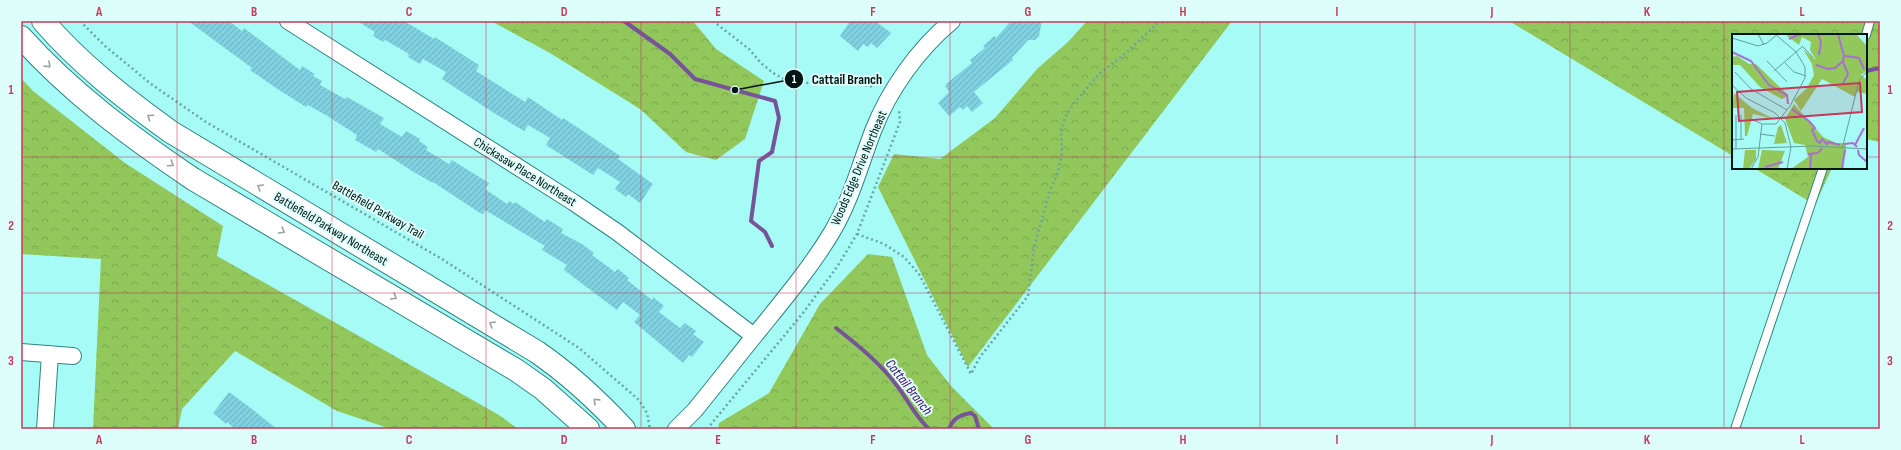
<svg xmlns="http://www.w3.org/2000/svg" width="1901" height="450" font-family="'Sofia Sans Condensed',sans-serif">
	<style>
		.forest { fill: url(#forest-crowns) }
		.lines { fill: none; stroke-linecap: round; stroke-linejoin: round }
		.stream { stroke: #775497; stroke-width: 4 }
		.building { fill: url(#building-hatch) }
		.service-casing { stroke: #2e8581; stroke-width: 10 }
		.minor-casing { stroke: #2e8581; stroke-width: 18 }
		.secondary-casing { stroke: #2e8581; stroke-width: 24 }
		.path { stroke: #69a5a2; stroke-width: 2.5; stroke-dasharray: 2 3; stroke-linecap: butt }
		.service { stroke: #fff; stroke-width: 8 }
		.minor { stroke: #fff; stroke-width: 16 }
		.secondary { stroke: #fff; stroke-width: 22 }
		.oneway { stroke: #99a1a1 }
		.grid { fill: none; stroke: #c7385a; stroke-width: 1; stroke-opacity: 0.55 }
		.labels { text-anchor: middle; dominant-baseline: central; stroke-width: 4; stroke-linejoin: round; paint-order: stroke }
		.street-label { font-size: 13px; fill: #001514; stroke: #defefb }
		.water-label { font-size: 14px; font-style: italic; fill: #41005d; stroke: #defefb }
		.inset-river { fill: none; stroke: #aa6fcf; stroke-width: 2 }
		.inset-road { fill: none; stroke: #649f9c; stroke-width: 1 }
		.view { fill: #c7385a; fill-opacity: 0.15; stroke: #c7385a; stroke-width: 2 }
		.inset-edge { fill: none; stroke: #001514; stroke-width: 2 }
		.leader { fill: none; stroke: #001514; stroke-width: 1.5 }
		.callout-dot { fill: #001514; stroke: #defefb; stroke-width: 1.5 }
		.mark-label { font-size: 12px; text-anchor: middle; font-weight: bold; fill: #fff }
		.callout-label { font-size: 14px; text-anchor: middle; font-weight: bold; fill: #001514; stroke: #defefb; stroke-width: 4; stroke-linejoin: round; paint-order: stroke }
		.neatline { fill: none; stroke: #c7385a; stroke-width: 1.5 }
		.grid-label { font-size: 13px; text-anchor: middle; font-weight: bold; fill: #c7385a }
	</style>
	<defs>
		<pattern id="forest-crowns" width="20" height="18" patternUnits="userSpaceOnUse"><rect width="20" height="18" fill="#91c75b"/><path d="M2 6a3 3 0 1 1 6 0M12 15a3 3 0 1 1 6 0" fill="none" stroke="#7baa4e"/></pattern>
		<pattern id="building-hatch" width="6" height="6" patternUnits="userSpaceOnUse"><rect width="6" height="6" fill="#80d1e0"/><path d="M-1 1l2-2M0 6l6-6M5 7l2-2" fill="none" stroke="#6db3bf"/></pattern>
	</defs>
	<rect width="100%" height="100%" fill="#a7fbf6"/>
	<path class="forest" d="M491,21H693L716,49L764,81L745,139L716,160L686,152L640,109L550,53Z
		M1087,21H1232L968,367L878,187L894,154L940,159L995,118L1037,69L1068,42Z
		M1509,21H1880V142L1866,139V35H1733V156Z
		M21,78L33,91L125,163L223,226L217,256L499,415L518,429H391L337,411L235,351L182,409L178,429H93L101,259L21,254Z
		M1754,168H1832L1815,205Z
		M868,254L892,257L927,355L951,386L994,429H718L719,423L769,393L820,304Z"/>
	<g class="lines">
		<path class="stream" d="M624,21L670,54L695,79L775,101L779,118L772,152L759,161L751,221L765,232L772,246
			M1866,71L1880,68
			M836,328C859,346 881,364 898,387C909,402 915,416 929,429
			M949,429C953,418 960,415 971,413L975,416L979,429"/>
	</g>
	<path class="building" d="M188,21H229L242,31L244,28L300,70L302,66L315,74L313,76L322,81L320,85L345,99L347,97L384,118L380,124L402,137L406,131L420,139L419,141L428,147L426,150L449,164L452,160L489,183L485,189L507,204L509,201L514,204L515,202L545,222L547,219L563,229L561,233L582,244L594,253L592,255L615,272L618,269L629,278L627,280L652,300L653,297L664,306L659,312L680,328L685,323L696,331L693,334L704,342L692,357L689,355L683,363L634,322L640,315L623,302L617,310L564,270L567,265L542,250L545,246L485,210L483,214L480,213L433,182V183L412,171L378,149L376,152L355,140L357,135L329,117L308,105L306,107L279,90L250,70L252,68Z
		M357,21H404L434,39L435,37L479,65L476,71L525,102L528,97L562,120L563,118L583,131L620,156L618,159L653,184L640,203L628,194L626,197L615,189L620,182L598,168L593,175L546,145L550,138L528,125L524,131L494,113L442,79L446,72L423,59L420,64L408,57L409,54L385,40L383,42L373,36L375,32Z
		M850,21H875L891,33L877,48L871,43L868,47L863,44L858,51L840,36Z
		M1011,21H1042L1039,36L1035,40H1028L1012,58L1013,60L974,92L983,103L972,112L967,106L963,110L960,107L949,116L938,103L949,92L945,86L947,85L946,84L972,63L970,60L985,48L983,46L994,36L996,38Z
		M229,392L248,406L277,429H235L227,422L226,424L213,413Z"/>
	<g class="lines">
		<g class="service-casing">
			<path id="service" d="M1866,35L1870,21
				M1735,429L1823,168"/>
		</g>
		<g class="minor-casing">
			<path id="minor" d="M288,21L573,202L617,232L754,336
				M21,352L73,356
				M45,429L50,354
				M676,429L695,410C717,383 738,356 760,329C785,298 811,267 832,232C851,200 860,165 873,131C889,90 918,49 952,21"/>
		</g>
		<g class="secondary-casing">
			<path id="secondary" d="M43,21C80,64 125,99 171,132L537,352C569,374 597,400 624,429
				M21,37C71,93 131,137 193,179L516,370L543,389L588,429"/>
		</g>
		<path class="path" d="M80,21L105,46L151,84L206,122L442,259L579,348L639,400L647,413L650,429
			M713,21L749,49L761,63L773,73L786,80L807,83L825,78L875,87
			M857,234L884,244L904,257L919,274L971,374L980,357L1028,296L1034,247L1051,188L1058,172L1062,153L1061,128L1066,116L1074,103L1099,74L1126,53L1160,21
			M707,429L803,313L837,267L857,234L900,122L899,110"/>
		<use href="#service" class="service"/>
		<use href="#minor" class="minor"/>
		<use href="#secondary" class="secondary"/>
	</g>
	<defs><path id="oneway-chevron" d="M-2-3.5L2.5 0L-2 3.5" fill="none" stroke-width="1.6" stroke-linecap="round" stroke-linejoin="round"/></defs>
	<g class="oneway">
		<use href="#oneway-chevron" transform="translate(48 65) rotate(44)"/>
		<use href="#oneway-chevron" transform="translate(150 117) rotate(-145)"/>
		<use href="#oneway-chevron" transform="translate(171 164) rotate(34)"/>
		<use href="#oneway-chevron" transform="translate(260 187) rotate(-149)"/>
		<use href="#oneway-chevron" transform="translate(282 231) rotate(31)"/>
		<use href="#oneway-chevron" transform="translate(394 297) rotate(31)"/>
		<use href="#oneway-chevron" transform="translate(492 324) rotate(-149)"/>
		<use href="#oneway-chevron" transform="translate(596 401) rotate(-136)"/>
	</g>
	<path class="grid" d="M177,21V429M332,21V429M486,21V429M641,21V429M796,21V429M950,21V429M1105,21V429M1260,21V429M1415,21V429M1570,21V429M1724,21V429M21,157H1733M1866,157H1880M21,293H1880"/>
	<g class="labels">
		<g class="street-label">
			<text transform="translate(859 168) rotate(-67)">Woods Edge Drive Northeast</text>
			<text transform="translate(525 172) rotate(32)">Chickasaw Place Northeast</text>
			<text transform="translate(378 210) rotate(30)">Battlefield Parkway Trail</text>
			<text transform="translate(331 229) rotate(31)">Battlefield Parkway Northeast</text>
		</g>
		<g class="water-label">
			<text transform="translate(909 387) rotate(52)">Cattail Branch</text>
		</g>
	</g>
	<g transform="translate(1732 34)">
		<rect width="135" height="135" fill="#a7fbf6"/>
		<path d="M55,0H124L135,12L134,37L129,41L135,46V60L125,58L123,63L90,45L69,77L62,66L75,54L82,41L80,30L71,15L84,26L78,16L79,8L70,3L67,11L55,2ZM5,22L17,30H24L55,60L54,63L50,65L28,53L8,31H0V23ZM2,59L20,74L42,85L21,80L15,102H13L12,74H0ZM62,70L91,103L104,109H114V118L110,128L112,135H59L76,123L73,111L62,109L53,85ZM49,91L55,109L42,110L46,93ZM13,116H24V125L17,135H11ZM30,116L53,117L46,135H26Z" fill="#91c75b"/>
		<path class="inset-river" d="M86,0L89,8L87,21M57,5L68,0M0,18L19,27L37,51L55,61L56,70M113,22L127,24L132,35M84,31L96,35L103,34L111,27L112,22L106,0M110,51L116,40L111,28M60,75L77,87L83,94L80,96L85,107L88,109L90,105L95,110L96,108L108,111M112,110L121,109L125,113M123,111L132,94M126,116L127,121L135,128M76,120L86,119L90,114M33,133L51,128M78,135L79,120M110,135L113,116"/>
		<path class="inset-road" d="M26,0L32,11M0,4L26,12L35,9L46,0M71,13L81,23M35,27L55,48M53,29L62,38L74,42M42,37L71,12M3,38L19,55L55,76M0,51L14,64L43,79L53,89L59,113L55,135M19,85L30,90H44L58,72L73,44V33L64,18L43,0M28,100L43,102M9,105V81M0,106L12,105M0,115L82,112L135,115M4,115V81M110,115L127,47L135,37M19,135L26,123L30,90"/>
		<path class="view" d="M128,49L130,78L7,87L5,58Z"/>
		<rect width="135" height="135" class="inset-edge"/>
	</g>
	<path class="leader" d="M735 90L794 79"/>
	<g class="callout-dot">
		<circle cx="735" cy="90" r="4"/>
		<circle cx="794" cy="79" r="10"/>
	</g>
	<g class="mark-label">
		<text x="794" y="83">1</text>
	</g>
	<g class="callout-label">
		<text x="847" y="84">Cattail Branch</text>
	</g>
	<rect width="1901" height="450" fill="none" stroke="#defefb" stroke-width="44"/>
	<rect x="22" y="22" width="1857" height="406" class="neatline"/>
	<g class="grid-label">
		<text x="99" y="16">A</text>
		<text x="254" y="16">B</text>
		<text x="409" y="16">C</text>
		<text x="564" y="16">D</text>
		<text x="718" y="16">E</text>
		<text x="873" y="16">F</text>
		<text x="1028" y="16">G</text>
		<text x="1183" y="16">H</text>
		<text x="1337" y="16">I</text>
		<text x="1492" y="16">J</text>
		<text x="1647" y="16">K</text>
		<text x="1802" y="16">L</text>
		<text x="11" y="94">1</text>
		<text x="1890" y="94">1</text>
		<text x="11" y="230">2</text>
		<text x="1890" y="230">2</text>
		<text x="11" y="365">3</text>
		<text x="1890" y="365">3</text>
		<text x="99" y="444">A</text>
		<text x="254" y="444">B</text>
		<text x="409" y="444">C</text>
		<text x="564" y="444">D</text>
		<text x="718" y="444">E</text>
		<text x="873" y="444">F</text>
		<text x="1028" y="444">G</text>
		<text x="1183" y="444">H</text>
		<text x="1337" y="444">I</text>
		<text x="1492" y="444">J</text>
		<text x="1647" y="444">K</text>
		<text x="1802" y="444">L</text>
	</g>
</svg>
